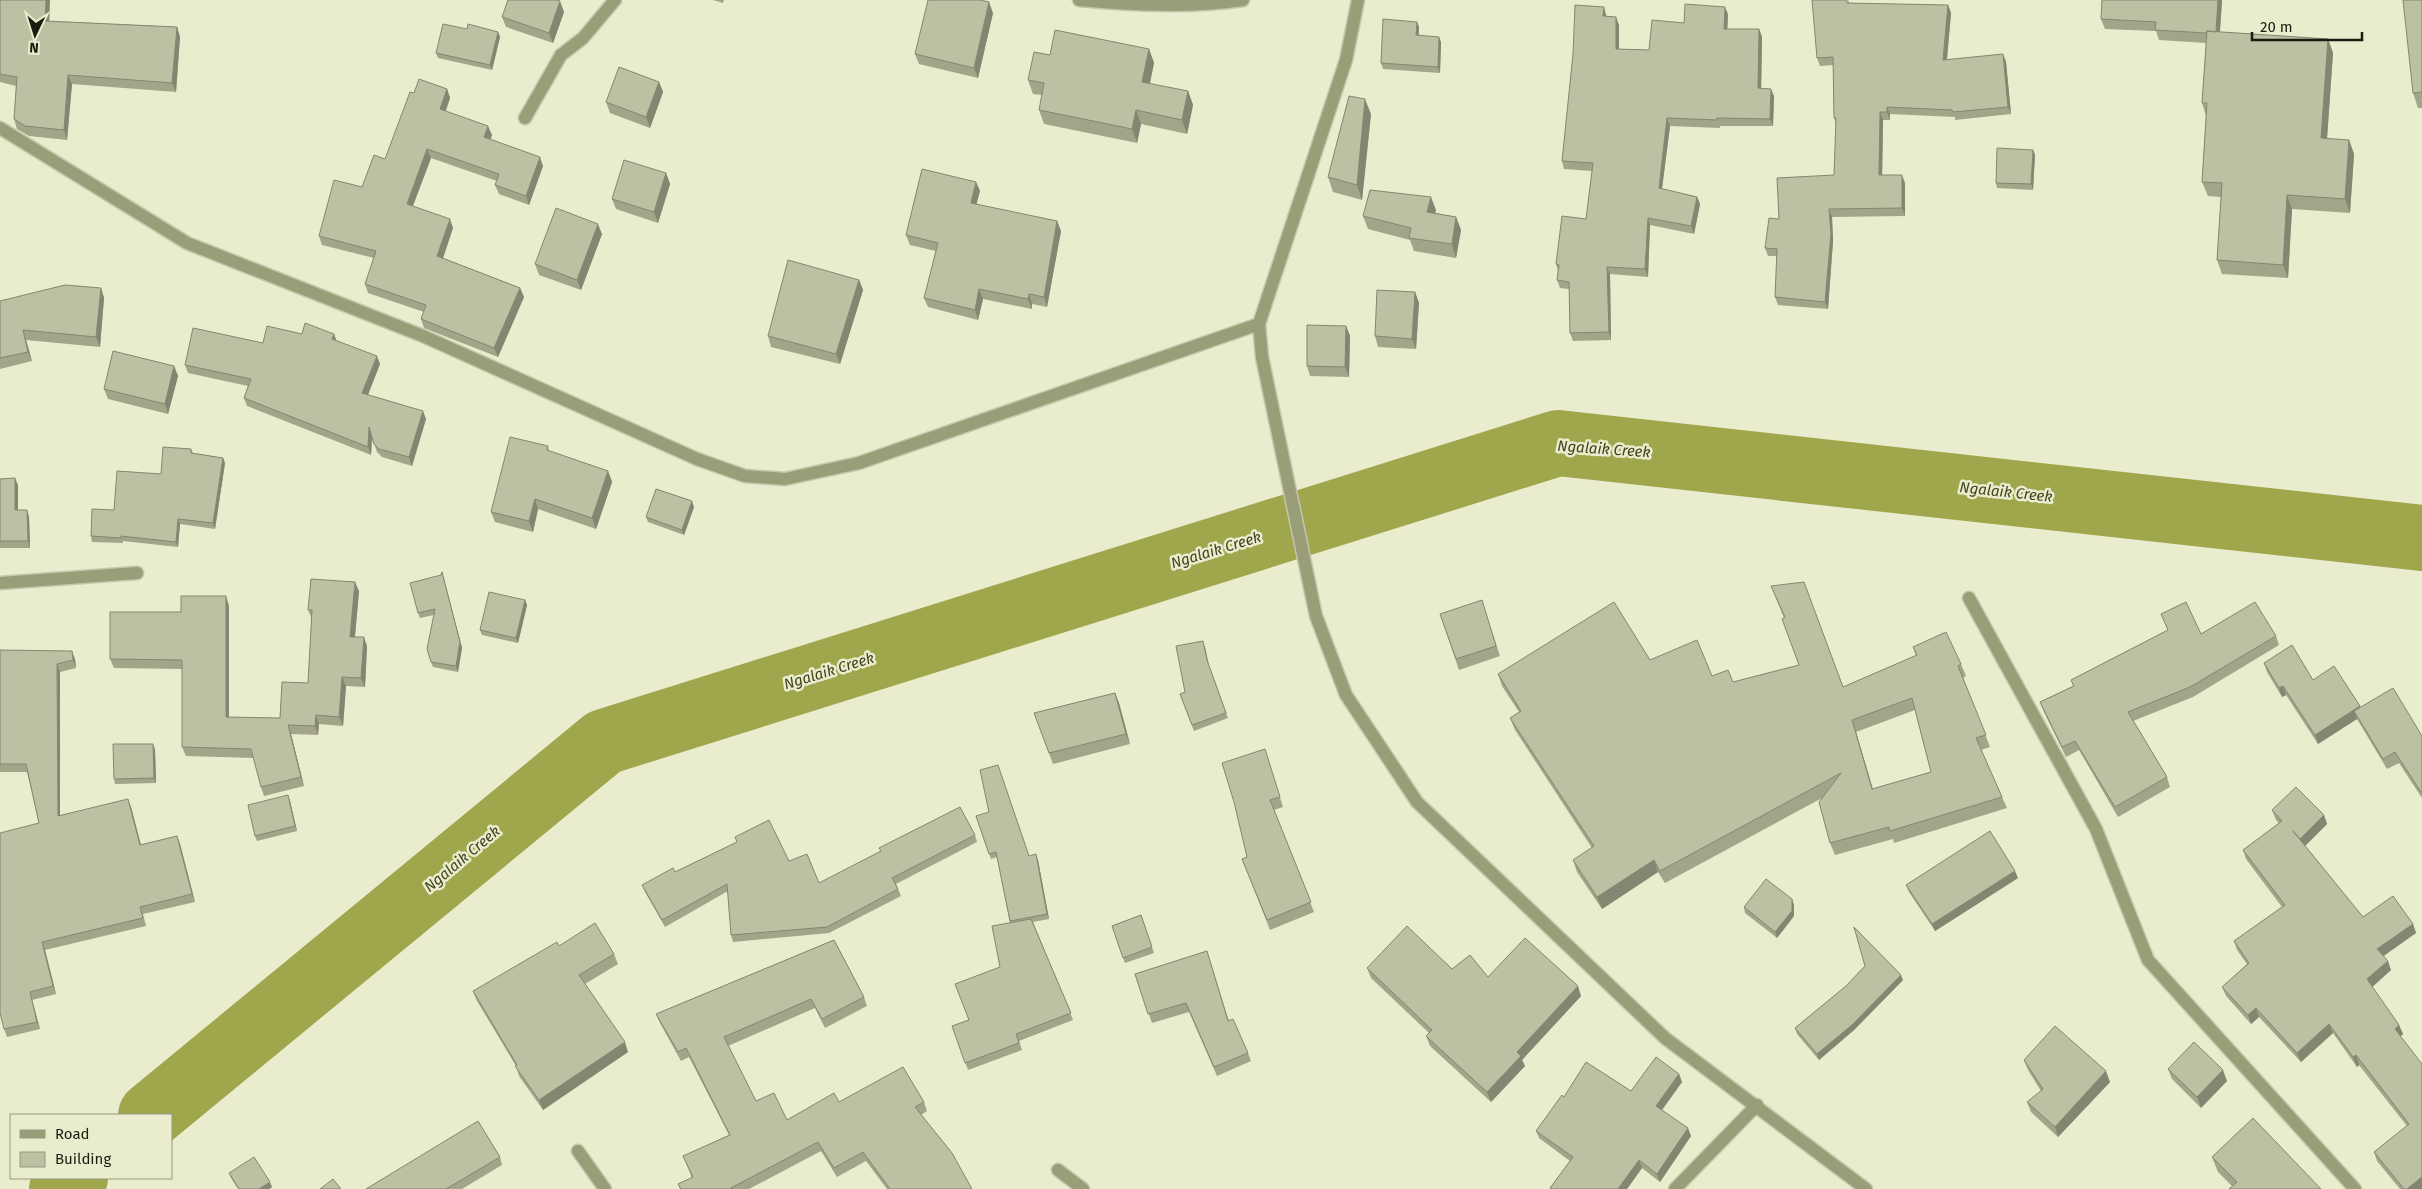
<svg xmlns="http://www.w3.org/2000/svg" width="2422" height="1189" font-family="'Fira Sans',sans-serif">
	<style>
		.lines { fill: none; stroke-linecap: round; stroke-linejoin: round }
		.river { stroke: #a0a64c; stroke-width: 66 }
		.minor-casing { stroke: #c4c7ab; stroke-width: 15 }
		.minor { stroke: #999d78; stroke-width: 12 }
		.wall { fill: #a3a58b; fill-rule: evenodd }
		.shaded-wall { fill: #848671 }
		.building { fill: #bdc0a2; stroke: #848671; fill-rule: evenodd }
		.labels { text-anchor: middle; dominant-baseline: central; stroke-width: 5; stroke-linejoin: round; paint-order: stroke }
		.water-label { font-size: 15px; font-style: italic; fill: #41441d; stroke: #e9eccd }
	</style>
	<rect width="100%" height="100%" fill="#e9eccd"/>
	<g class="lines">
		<path class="river" d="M151,1115L604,742L1558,443L2422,538
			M62,1189L75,1178"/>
		<g class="minor-casing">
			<path id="minor" d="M1079,0C1133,5 1189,8 1243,0
				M1358,0L1346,60L1259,324L1262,357L1316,616L1346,695L1417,802L1665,1038L1866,1189
				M525,118L561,55L583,38L615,0
				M0,128L187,243L423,336L697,459L745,476L785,479L859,463L1259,324
				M0,583L137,573
				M1969,598L2096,829L2148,960L2355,1189
				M578,1151L605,1189
				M1058,1170L1083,1189
				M1675,1189L1757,1105"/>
		</g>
		<use href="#minor" class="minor"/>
	</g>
	<path class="wall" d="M0,0L49,21L177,27L180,37L176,92L72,84L67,140L29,136L17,129L14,119L16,86L0,82Z
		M713,0H724L723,3Z
		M1849,0V3L1948,5L1951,13L1947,60L2003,54L2006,62L2011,114L1955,120V117L1890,114V120H1883L1882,175L1905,183V216L1832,217L1833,241L1828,309L1778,305L1775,297L1777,256H1768L1765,248L1779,219L1834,175L1836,124L1834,118L1833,65L1820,66L1817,58Z
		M2102,0H2222L2220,32L2328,39L2333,53L2327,139L2349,140L2354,154L2350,213L2292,209L2288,278L2222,274L2217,260L2221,197L2208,196L2202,182L2206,116L2202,103L2206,43L2159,40L2156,31L2105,29L2101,19Z
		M2422,0V108H2418L2413,93Z
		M1604,7L1606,16L1619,25V49L1649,50L1684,23L1728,14L1727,29H1759L1762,37L1761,88L1774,96L1773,126H1720V128L1670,126L1662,189L1697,197L1700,204L1694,234L1650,225L1648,277L1610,274L1611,340L1573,341L1570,333L1569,289L1560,288L1557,280L1558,271L1556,264L1586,219L1592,171L1564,169L1562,161Z
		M564,12L553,43L506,27L502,17Z
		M993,13L978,78L919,64L915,54Z
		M1417,22L1419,27V35L1441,42L1440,73L1383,69L1381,63Z
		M498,32L500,37L492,70L438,58L436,53Z
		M1149,49L1154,63L1150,84L1188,91L1193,105L1187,134L1141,124L1137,143L1044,124L1039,110L1042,95L1033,94L1028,80L1050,55Z
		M659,82L663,92L650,128L610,113L606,102Z
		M447,89L450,98L446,111L492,135L490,139L543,166L529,205L499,194L495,185L497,181L431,158L413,206L453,228L443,258L520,288L524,297L498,357L424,328L421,319L424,312L368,293L365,284L374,258L322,245L319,236L362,187L385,159L414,93Z
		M1371,114L1362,200L1333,192L1328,177Z
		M2033,150L2035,155L2033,190L1997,188L1996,183Z
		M666,173L670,184L658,223L616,209L612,199Z
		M976,182L980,191L976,205L1057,221L1061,231L1047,307L1032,304V309L983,299L978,320L928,307L924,298L936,251L910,245L906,235Z
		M1436,210L1435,213L1456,217L1461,230L1456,258L1414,251L1410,240L1368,229L1363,216Z
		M602,234L581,290L539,275L535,264Z
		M859,280L863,290L840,364L771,347L768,336Z
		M101,288L104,298L100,347L26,340L32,361L0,369V301Z
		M1415,292L1419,303L1416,349L1378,347L1375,336Z
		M1346,326L1350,336L1349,377L1310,376L1307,366Z
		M302,334H334L336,341L380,364L368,395L426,419L412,466L382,457L377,452L372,438L371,455L247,406L244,398L248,386L188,373L185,365Z
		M174,366L178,376L168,414L108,399L104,389Z
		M548,446L549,451L608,471L612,482L596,529L538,509L533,532L495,522L491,512Z
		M191,449L193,453L223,458L225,463L215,529L180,524L178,547L123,541V543L92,542L91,536L114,510L161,474Z
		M0,479L18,485V510H27L29,517L30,548H0Z
		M694,507L684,535L648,522L646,517Z
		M442,572L462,648L458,672L433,667L431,662L434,615L420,618L418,613L441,575Z
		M1771,586L1843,687L1916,656L1913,647L1961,664L1966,676L1963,678L1990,747L1981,750L2002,797L2007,808L1894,843L1893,839L1835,855L1830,843L1822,798L1665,883L1658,872L1602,909L1577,872L1573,860L1592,848L1515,730L1510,718L1519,712L1502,686L1498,674L1650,660L1712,676L1733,682L1799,665L1784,618ZM1915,710L1931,772L1873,789L1856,732Z
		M359,591L355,637L367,646L365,687L346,686L343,726L319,724L318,735L291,734L304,786L264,796L261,787L254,758L186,756L182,747V669L114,668L110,659L181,612L229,606V717L280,718L308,683L312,619L308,610Z
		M525,600L527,605L518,643L482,635L480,630Z
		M1485,610L1500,656L1459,670L1440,614Z
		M2161,614L2201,634L2276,636L2279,645L2193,697L2133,721L2167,777L2170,787L2118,817L2079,750L2066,757L2044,712L2040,702L2073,686L2071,680L2168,630Z
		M1205,646L1209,665L1228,718L1194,731L1180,694L1185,692Z
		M0,650L75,659L76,668L60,672V815L131,807L141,845L177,836L180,844L195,902L143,914L146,926L45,950L56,994L32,1000L40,1029L7,1037L4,1029L39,823L27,772H0Z
		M2264,663L2313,680L2360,708L2422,736V798L2399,763L2387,769L2357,719L2318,744L2286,695L2282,697L2267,672Z
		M1115,693L1119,703L1130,744L1053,764L1034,713Z
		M155,749L156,783L115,784L114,779Z
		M1268,759L1283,807L1274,810L1314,912L1270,930L1242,859L1247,857Z
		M290,801L297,831L257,841L255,836Z
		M2272,810L2324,815L2327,824L2305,846L2363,917L2413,924L2416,933L2384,956L2391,970L2372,987L2399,1025L2403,1034L2401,1036L2422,1189H2400L2377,1161L2374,1152L2407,1126L2359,1065L2357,1067L2333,1033L2301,1062L2259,1017L2251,1024L2226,996L2222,987L2247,964L2237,950L2234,941L2282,907L2246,859L2243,850L2279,823L2276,820Z
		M976,816L1029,856L1038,860L1049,919L1033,922L1073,1020L1019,1041L1022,1050L968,1070L952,1026L968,1020L1000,967L1010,923L997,857L991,859Z
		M975,835L977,842L896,884L901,896L829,933L733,942L731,935L728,891L665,927L645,892L642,885L675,872L737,842L735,837L789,861L819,883Z
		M2018,878L1935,931L1909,892L1906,885Z
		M1792,899L1794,905V916L1777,938L1745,913L1744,907Z
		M1141,915L1154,953L1125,963L1112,926Z
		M834,940L864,997L867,1006L825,1028L815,1008L728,1046L756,1101L787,1120L839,1102H924L927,1111L921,1115L972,1189H887L866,1161L837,1177L821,1151L749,1189H680L678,1184L692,1178L683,1156L729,1135L689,1057L681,1061L660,1023L656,1014Z
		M559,946L614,954L618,964L585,984L628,1052L543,1110L519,1076L516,1066L477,1001L473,991Z
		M1207,951L1229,1021L1248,1053L1251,1061L1217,1076L1189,1012L1152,1023L1135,974Z
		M1865,966L1903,980L1854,1030L1819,1060L1797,1034L1795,1028L1846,986Z
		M1367,968L1452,969L1581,996L1522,1060L1525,1066L1491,1102L1430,1046L1426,1036L1429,1033L1371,978Z
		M2024,1060L2110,1082L2058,1137L2031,1112L2027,1102L2041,1091L2028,1070Z
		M2168,1069L2227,1081L2201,1108L2172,1079Z
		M1679,1074L1682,1082L1662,1110L1691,1136L1660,1182L1642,1168L1627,1189H1550V1188L1570,1161L1539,1138L1536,1131L1564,1097L1631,1091Z
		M500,1157L502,1165L462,1189H366Z
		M2212,1157L2321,1189L2232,1186L2218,1172Z
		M229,1173L272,1187L269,1189H238L231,1178Z"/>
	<path class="shaded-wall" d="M46,0H50L49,30L45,21Z
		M2218,0H2222L2219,43L2216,34Z
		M560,1L564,12L553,43L549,33Z
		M989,2L993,13L978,78L974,68Z
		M1948,5L1951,13L1946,68L1943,60Z
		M1604,7L1606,15V24L1603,16Z
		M1725,7L1728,14L1727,37L1724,29Z
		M1616,17L1619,25V56L1616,49Z
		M1417,22L1419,27L1418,40L1416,35Z
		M177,27L180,37L176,92L172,83Z
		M1759,29L1762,37L1761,96L1758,88Z
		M498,32L500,37L492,70L490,65Z
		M1439,37L1441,42L1440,73L1438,67Z
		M2328,39L2333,53L2326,152L2321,138Z
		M1149,49L1154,63L1147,96L1142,82Z
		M2003,54L2006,62L2011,114L2008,107Z
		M68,75L72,84L67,140L64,130Z
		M659,82L663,92L650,128L646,117Z
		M447,89L450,98L443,118L440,109Z
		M1771,89L1774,96L1773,126L1770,119Z
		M1188,91L1193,105L1187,134L1182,120Z
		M1365,99L1371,114L1362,200L1357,185Z
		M1887,107L1890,114V120L1887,112Z
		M1136,110L1141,124L1137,143L1132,129Z
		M1880,112L1883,120L1882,183L1879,175Z
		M1667,118L1670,126L1661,196L1659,188Z
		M488,126L492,135L488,146L484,137Z
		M2349,140L2354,154L2350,213L2345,199Z
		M427,149L431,158L410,213L407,204Z
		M2033,150L2035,155L2033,190L2031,184Z
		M540,157L543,166L529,205L526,196Z
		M666,173L670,184L658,223L654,212Z
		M1902,175L1905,183V216L1902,208Z
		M976,182L980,191L974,213L971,203Z
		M2287,195L2292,209L2288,278L2283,265Z
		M1431,197L1436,210L1432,225L1427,212Z
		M1697,197L1700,204L1694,234L1691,226Z
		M1829,209L1832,217L1833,241L1828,309L1825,302Z
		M1456,217L1461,230L1456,258L1452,244Z
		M1648,218L1650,225L1648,277L1645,269Z
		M450,219L453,228L441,264L437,256Z
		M1057,221L1061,231L1047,307L1044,297Z
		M598,224L602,234L581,290L577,280Z
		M1607,267L1610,274L1611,340L1609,332Z
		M859,280L863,290L840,364L836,354Z
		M101,288L104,298L100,347L96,337Z
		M520,288L524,297L498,357L494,348Z
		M979,289L983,299L978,320L975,310Z
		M1415,292L1419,303L1416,349L1412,339Z
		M1029,294L1032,304V309L1028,299Z
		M1346,326L1350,336L1349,377L1345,367Z
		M23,330L26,340L32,361L28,352Z
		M334,334L337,342L332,339Z
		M377,356L380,364L365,402L362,393Z
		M174,366L178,376L168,414L165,404Z
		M423,411L426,419L412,466L409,457Z
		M369,427L372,436L371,455L368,447Z
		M223,458L225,463L215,529L213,523Z
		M608,471L612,482L596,529L592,518Z
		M15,478L18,485V517L15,510Z
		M535,499L538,509L533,532L529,521Z
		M692,501L694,507L684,535L682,530Z
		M27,510L29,517L30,548L28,541Z
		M178,519L180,524L178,547L176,542Z
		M442,572L462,648L458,672L456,666Z
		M355,582L359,591L354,646L350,637Z
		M226,596L229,606V726L226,717Z
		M525,600L527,605L518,643L516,638Z
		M364,637L367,646L365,687L361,678Z
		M72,651L75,659L76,668L73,660Z
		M57,664L60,672V823L58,816Z
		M342,677L346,686L343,726L339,717Z
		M2283,686L2286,695L2282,697L2279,688Z
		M1115,693L1119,703L1130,744L1126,734Z
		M2360,706L2363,715L2354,711L2357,719L2318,744L2315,735Z
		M316,715L319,724L318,735L315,726Z
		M1852,720L1856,732L1876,801L1872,789Z
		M288,725L291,734L304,786L301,777Z
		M153,744L155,749L156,783L154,778Z
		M288,795L290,801L297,831L295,826Z
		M128,799L131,807L143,853L140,845Z
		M2324,815L2327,824L2303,848L2300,839Z
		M177,836L180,844L195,902L192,894Z
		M1036,854L1038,860L1049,919L1047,914Z
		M1654,860L1658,872L1602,909L1597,897Z
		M2015,871L2018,878L1935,931L1932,924Z
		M1792,899L1794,905V916L1777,938L1775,932Z
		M2413,924L2416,933L2380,958L2377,949Z
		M42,942L45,950L56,994L53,986Z
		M2388,961L2391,970L2370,989L2367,979Z
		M1901,975L1903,980L1854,1030L1819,1060L1817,1054Z
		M1578,986L1581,996L1522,1060L1525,1066L1491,1102L1487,1092L1517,1052Z
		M30,992L32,1000L40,1029L37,1022Z
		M2256,1008L2259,1017L2251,1024L2248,1015Z
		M2329,1024L2333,1033L2301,1062L2297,1053Z
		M2399,1025L2403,1034L2398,1038L2395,1029Z
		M625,1042L628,1052L543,1110L539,1100Z
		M2356,1055L2359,1065L2357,1067L2353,1057Z
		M2223,1070L2227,1081L2201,1108L2197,1097Z
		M2106,1071L2110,1082L2058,1137L2055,1127Z
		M1679,1074L1682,1082L1659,1114L1656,1106Z
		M1688,1128L1691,1136L1660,1182L1657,1174Z
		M1639,1160L1642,1168L1627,1189H1618Z
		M2422,1177V1189H2407Z
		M270,1182L272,1187L269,1189H259Z"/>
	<path class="building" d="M0,0H46L45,21L177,27L172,83L68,75L64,130L25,126L14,119L17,77L0,74Z
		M508,0H556L560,1L549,33L502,17Z
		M928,0H980L989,2L974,68L915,54Z
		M1812,0H1847V3L1948,5L1943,60L2003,54L2008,107L1953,112L1952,110L1887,107V112H1880L1879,175H1902V208L1829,209L1831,234L1825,302L1775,297L1777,249L1765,248L1769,218L1779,219L1777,178L1834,175L1836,118H1834L1833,57L1817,58Z
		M2102,0H2218L2216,32L2207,31L2206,33L2155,30L2156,22L2101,19Z
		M2403,0H2422V92L2413,93Z
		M1685,4L1725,7L1724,29H1759L1758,88L1771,89L1770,119L1717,118V120L1667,118L1659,188L1697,197L1691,226L1648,218L1645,269L1607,267L1609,332L1570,333L1569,282L1557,280L1559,265L1556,264L1562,216L1586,219L1593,163L1562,161L1573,54L1575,5L1604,7L1603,16L1616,17V49L1649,50L1652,20L1684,23Z
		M1383,19L1417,22L1416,35L1439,37L1438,67L1381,63Z
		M443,24L467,29L468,24L498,32L490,65L436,53Z
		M1055,30L1149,49L1142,82L1188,91L1182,120L1136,110L1132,129L1039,110L1044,83L1028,80L1034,52L1050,55Z
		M2207,31L2328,39L2321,138L2349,140L2345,199L2287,195L2283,265L2217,260L2222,183L2202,182L2207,103H2202Z
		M619,67L659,82L646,117L606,102Z
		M419,79L447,89L440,109L488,126L484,137L540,157L526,196L495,185L499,174L427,149L407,204L450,219L437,256L520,288L494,348L421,319L426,305L365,284L376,251L319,236L334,180L362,187L374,155L385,159L410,92L414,93Z
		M1349,96L1365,99L1357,185L1328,177Z
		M1997,148L2033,150L2031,184L1996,183Z
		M624,160L666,173L654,212L612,199Z
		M922,169L976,182L971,203L1057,221L1044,297L1029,294L1028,299L979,289L975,310L924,298L938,243L906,235Z
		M1370,190L1431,197L1427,212L1456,217L1452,244L1409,238L1411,228L1363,216Z
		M556,208L598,224L577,280L535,264Z
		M788,260L859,280L836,354L768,336Z
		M65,285L101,288L96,337L23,330L28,352L0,358V301Z
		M1377,290L1415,292L1412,339L1375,336Z
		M305,323L334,334L332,339L377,356L362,393L423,411L409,457L379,449L374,444L369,427L368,447L244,398L251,379L185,365L193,328L263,343L267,326L302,334Z
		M1307,325L1346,326L1345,367L1307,366Z
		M113,351L174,366L165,404L104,389Z
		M510,437L548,446L547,450L608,471L592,518L535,499L529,521L491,512Z
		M163,447L191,449V453L223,458L213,523L178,519L176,542L121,536V538L91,536L92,509L114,510L117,471L161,474Z
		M15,478V510H27L28,541H0V479Z
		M656,489L692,501L682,530L646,517Z
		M442,572L460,642L456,666L431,662L427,649L435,609L418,613L410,583L441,575Z
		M311,579L355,582L350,637H364L361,678L342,677L339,717L316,715L315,726L288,725L301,777L261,787L251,749L182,747V660L110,659V612H181V596H226V717L280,718L282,682L308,683L312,610H308Z
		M1804,582L1843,687L1917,655L1913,647L1946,632L1961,664L1958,666L1986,735L1976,738L2002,797L1890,831L1889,827L1830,843L1819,802L1841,773L1660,871L1654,860L1597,897L1573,860L1594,846L1510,718L1521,711L1498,674L1614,602L1650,660L1697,640L1712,676L1728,670L1733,682L1799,665L1782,619L1785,617L1771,586ZM1912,698L1931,772L1872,789L1852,720Z
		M489,592L525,600L516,638L480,630Z
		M1482,600L1496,646L1456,659L1440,614Z
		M2186,602L2201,634L2255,602L2276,636L2190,687L2128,712L2167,777L2115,807L2075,741L2062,747L2040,702L2074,686L2071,680L2168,630L2161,614Z
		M1203,641L1207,660L1226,713L1192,725L1180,694L1185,692L1176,646Z
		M2292,645L2313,680L2334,666L2360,706L2315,735L2283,686L2279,688L2264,663Z
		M0,650L72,651L73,660L57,664L58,816L128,799L140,845L177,836L192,894L140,907L143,918L42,942L53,986L30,992L37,1022L4,1029L0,1013V833L39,823L26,764H0Z
		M2393,688L2422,736V792H2421L2395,752L2383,759L2354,711Z
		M1115,693L1126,734L1049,753L1034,713Z
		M113,744H153L154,778L114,779Z
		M1265,749L1280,797L1270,800L1311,902L1267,920L1242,859L1247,857L1234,802L1222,763Z
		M998,765L1029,856L1036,854L1047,914L1010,921L996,852L989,854L976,816L989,812L980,770Z
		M2296,787L2324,815L2300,839L2293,831L2363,917L2393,896L2413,924L2377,949L2388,961L2367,979L2399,1025L2395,1029L2422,1064V1177L2407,1189H2404L2374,1152L2409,1124L2356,1055L2353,1057L2329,1024L2297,1053L2256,1008L2248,1015L2222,987L2249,963L2234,941L2285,905L2243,850L2282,821L2272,810Z
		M288,795L295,826L255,836L248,805Z
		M960,807L975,835L892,878L898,889L827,927L731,935L727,884L662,920L642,885L673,868L675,872L737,842L735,837L769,820L789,861L807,854L819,883L881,851L879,848Z
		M1990,831L2015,871L1932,924L1906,885Z
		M1766,879L1792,899V911L1775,932L1744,907Z
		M1141,915L1152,947L1123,958L1112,926Z
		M1031,919L1071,1013L1016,1034L1019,1043L965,1063L952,1026L969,1020L955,984L1000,967L992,926Z
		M595,923L614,954L579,975L625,1042L539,1100L515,1066L517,1065L473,991L557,942L559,946Z
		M1407,926L1452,969L1470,955L1488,977L1525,938L1578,986L1517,1052L1521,1056L1487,1092L1426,1036L1432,1030L1367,968Z
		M1854,927L1901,975L1852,1025L1817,1054L1795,1028L1846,986L1865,966Z
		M834,940L864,997L822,1019L811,999L724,1037L756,1101L774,1093L787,1120L834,1093L839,1102L903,1067L924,1102L915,1107L952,1153L972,1189H890L863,1152L834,1168L818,1142L731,1188L733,1189H681L678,1184L693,1177L683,1156L730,1135L686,1048L678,1052L656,1014Z
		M1207,951L1228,1021L1233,1019L1248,1053L1214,1067L1186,1003L1148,1014L1135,974Z
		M2055,1026L2106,1071L2055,1127L2027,1102L2043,1089L2024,1060Z
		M2194,1042L2223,1070L2197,1097L2168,1069Z
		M1656,1057L1679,1074L1656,1106L1688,1128L1657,1174L1639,1160L1618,1189H1552L1550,1188L1573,1157L1536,1131L1562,1095L1564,1097L1586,1062L1631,1091Z
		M2253,1118L2321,1189H2229L2237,1182L2212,1157Z
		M478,1121L500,1157L446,1189H366Z
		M254,1157L270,1182L259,1189H239L229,1173Z
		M333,1179L341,1189H320Z"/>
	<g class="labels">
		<g class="water-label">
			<text transform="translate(1604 449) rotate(4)">Ngalaik Creek</text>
			<text transform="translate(2006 492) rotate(6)">Ngalaik Creek</text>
			<text transform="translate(1216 550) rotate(-17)">Ngalaik Creek</text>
			<text transform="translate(829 671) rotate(-17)">Ngalaik Creek</text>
			<text transform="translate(462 859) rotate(-40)">Ngalaik Creek</text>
		</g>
	</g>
	<rect x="10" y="1114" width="162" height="65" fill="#e9eccd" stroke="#979981"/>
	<rect x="20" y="1130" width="25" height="8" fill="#999d78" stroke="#979981"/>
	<text x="55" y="1139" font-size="15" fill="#1b1c10">Road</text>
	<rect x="20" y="1152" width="25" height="15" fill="#bdc0a2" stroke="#979981"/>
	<text x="55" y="1164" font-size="15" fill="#1b1c10">Building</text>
	<g transform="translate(35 35) rotate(184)" stroke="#e9eccd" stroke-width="4" paint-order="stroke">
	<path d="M0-4L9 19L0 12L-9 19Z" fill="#1b1c10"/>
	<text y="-8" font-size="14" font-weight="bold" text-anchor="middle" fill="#1b1c10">N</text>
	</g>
	<path d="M2252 32v8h110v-8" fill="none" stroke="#1b1c10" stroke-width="2.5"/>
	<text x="2260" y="32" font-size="15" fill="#1b1c10" stroke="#e9eccd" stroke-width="4" paint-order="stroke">20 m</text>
</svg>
